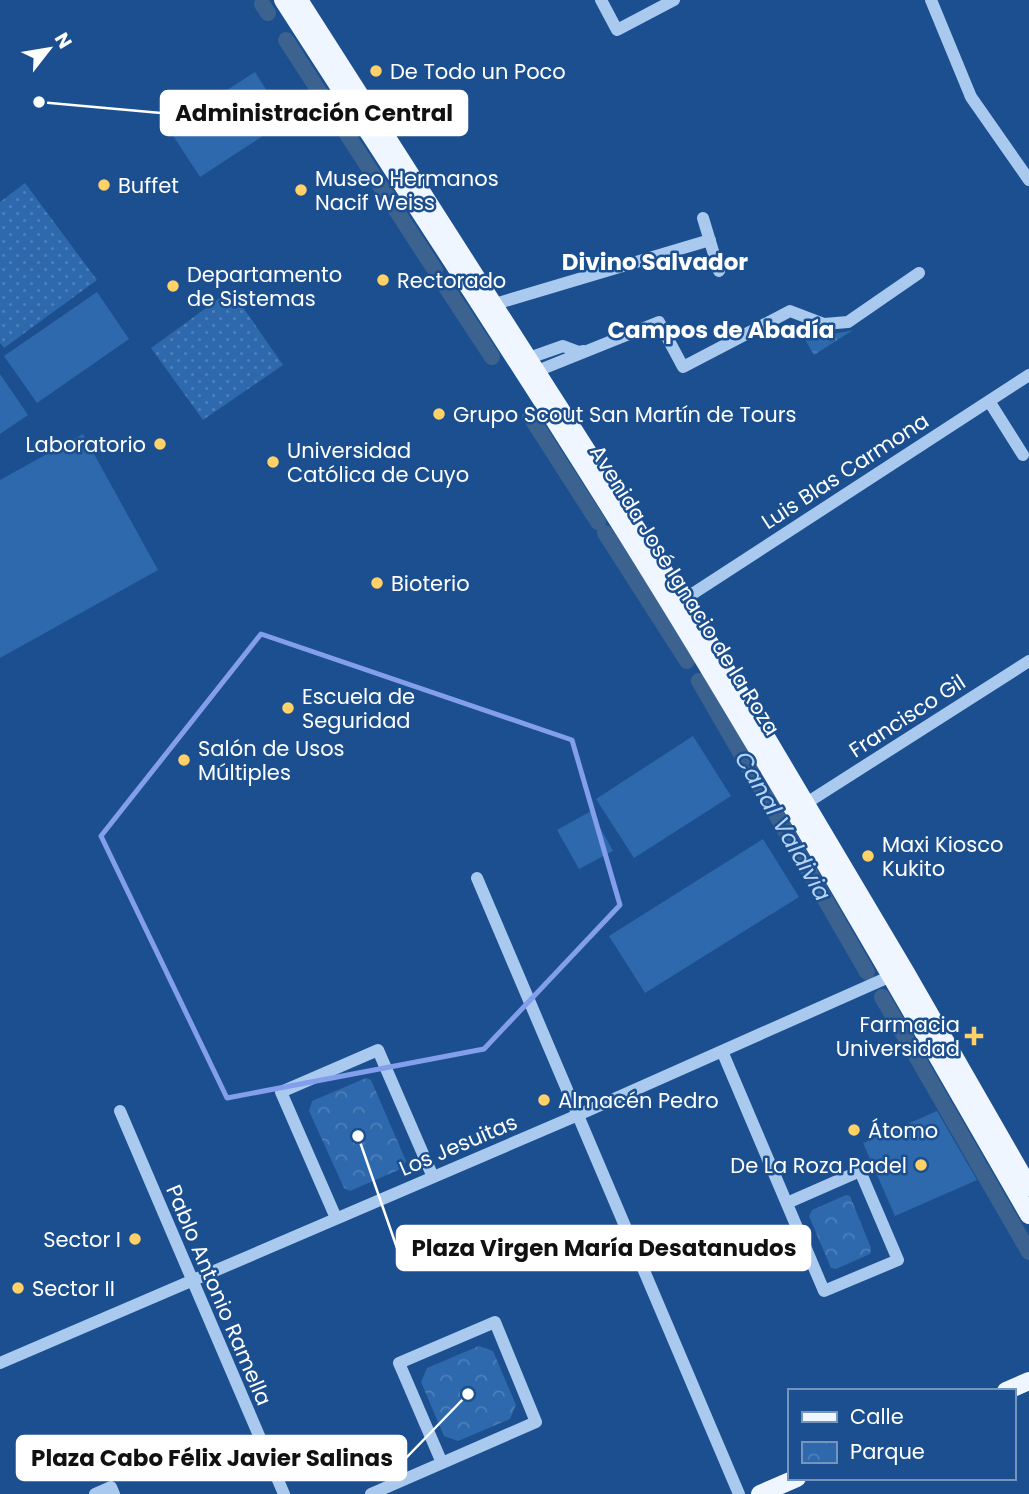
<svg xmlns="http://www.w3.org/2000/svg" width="1029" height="1494" font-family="Poppins,sans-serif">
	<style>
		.grass { fill: url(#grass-dots) }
		.park { fill: url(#park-crowns) }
		.pitch { fill: #2e69ad }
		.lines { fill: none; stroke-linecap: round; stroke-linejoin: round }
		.canal { stroke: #3c6290; stroke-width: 16 }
		.minor { stroke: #a9c9ee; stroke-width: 12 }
		.major { stroke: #f0f6ff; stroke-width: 18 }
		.marked { fill: none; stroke: #839eea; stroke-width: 5; stroke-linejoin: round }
		.poi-dot { fill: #ffd166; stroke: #1b4f8f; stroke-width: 2.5 }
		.labels { text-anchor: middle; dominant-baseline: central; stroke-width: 5; stroke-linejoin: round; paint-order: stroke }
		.poi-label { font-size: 21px; fill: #fff; stroke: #1b4f8f; text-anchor: start }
		.street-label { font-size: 21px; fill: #fff; stroke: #1b4f8f }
		.neighbourhood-label { font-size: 23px; font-weight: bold; fill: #fff; stroke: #1b4f8f }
		.water-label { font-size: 23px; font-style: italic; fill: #b5d3f5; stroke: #1b4f8f }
		.leader { fill: none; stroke: #fff; stroke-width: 2.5 }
		.callout-dot { fill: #fff; stroke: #1b4f8f; stroke-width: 2.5 }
		.callout { fill: #fff; stroke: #fff; stroke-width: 2.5 }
		.callout-label { font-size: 23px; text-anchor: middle; font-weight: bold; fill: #111 }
	</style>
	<defs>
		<pattern id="grass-dots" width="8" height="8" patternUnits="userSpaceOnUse" patternTransform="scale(1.75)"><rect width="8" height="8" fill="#2e69ad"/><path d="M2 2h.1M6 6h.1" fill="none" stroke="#4d80b9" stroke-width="1.8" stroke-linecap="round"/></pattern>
		<pattern id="park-crowns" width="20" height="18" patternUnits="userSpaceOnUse" patternTransform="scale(1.75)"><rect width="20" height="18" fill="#2e69ad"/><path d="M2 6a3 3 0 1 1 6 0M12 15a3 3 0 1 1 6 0" fill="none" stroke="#4d80b9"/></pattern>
	</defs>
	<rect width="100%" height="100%" fill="#1b4f8f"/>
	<path class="grass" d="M25,183L97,280L4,348L0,343V202Z
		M231,290L283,365L203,420L151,348Z"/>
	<path class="park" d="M795,322C812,335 832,336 853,330L814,355Z
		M366,1078L371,1080L406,1161L403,1168L350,1191L344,1188L309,1111L312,1101Z
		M846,1195L850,1196L871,1248L870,1254L836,1269L831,1268L809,1216L812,1210Z
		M479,1346L493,1351L516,1405L510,1419L458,1441L444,1436L421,1382L427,1368Z"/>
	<path class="pitch" d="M255,72L286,121L200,177L168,128Z
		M97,292L129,339L37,403L4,356Z
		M0,374L28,415L0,434Z
		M83,434L158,570L0,658V480Z
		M693,736L731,796L634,858L596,799Z
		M591,811L613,851L579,869L557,830Z
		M763,839L799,897L645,993L609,936Z
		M937,1111L977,1180L895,1216L863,1143Z"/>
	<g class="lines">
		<path class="canal" d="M262,4L268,13
			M286,40L335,116
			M341,125L435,270
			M446,287L492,357
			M530,416L598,522
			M605,533L687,661
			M699,681L867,972
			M882,997L1029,1252"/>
		<path class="minor" d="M601,0L617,30L674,0
			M931,0L971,97L1029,180
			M703,218L719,271
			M495,304L710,240
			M529,358L563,346L579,352L584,351
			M537,371L659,322L683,367L790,311L824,324L848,322L919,273
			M989,401L1023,455
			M683,600L1029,375
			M805,804L1029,661
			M477,878L739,1494
			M722,1051L824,1291L898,1260L860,1171L787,1203
			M120,1111L284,1494
			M336,1218L281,1092L378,1050L433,1177
			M0,1363L578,1115L891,976
			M95,1494L111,1487L114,1494
			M371,1494L536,1422L495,1322L399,1363L442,1463"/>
		<path class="major" d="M283,0C425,221 571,440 707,665C817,847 923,1031 1029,1215
			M299,0L718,656L905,971L1029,1187
			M1006,1391L1029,1381
			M760,1494L797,1478"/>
	</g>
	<path class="marked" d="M261,634L572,740L620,905L484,1049L227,1098L101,836Z"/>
	<g class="poi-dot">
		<circle cx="376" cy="71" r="7"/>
		<circle cx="104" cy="185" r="7"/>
		<circle cx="301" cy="190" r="7"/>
		<circle cx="383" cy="280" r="7"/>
		<circle cx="173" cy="286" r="7"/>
		<circle cx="439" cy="414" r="7"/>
		<circle cx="160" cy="444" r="7"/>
		<circle cx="273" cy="462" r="7"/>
		<circle cx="377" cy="583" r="7"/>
		<circle cx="288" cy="708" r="7"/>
		<circle cx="184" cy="760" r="7"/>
		<circle cx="868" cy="856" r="7"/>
		<path d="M970.5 1025.5h7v7h7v7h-7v7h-7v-7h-7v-7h7z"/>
		<circle cx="544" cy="1100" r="7"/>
		<circle cx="854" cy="1130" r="7"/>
		<circle cx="921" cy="1165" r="7"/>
		<circle cx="135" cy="1239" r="7"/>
		<circle cx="18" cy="1288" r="7"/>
	</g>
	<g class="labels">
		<g class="poi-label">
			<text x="390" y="71">De Todo un Poco</text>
			<text x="315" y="178">Museo Hermanos<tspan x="315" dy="24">Nacif Weiss</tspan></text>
			<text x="118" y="185">Buffet</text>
			<text x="187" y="274">Departamento<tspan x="187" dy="24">de Sistemas</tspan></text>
			<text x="397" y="280">Rectorado</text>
			<text x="453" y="414">Grupo Scout San Martín de Tours</text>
			<text x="146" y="444" text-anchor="end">Laboratorio</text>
			<text x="287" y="450">Universidad<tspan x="287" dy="24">Católica de Cuyo</tspan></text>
			<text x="391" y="583">Bioterio</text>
			<text x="302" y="696">Escuela de<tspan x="302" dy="24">Seguridad</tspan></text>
			<text x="198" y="748">Salón de Usos<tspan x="198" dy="24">Múltiples</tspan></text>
			<text x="882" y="844">Maxi Kiosco<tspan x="882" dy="24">Kukito</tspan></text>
			<text x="960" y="1024" text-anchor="end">Farmacia<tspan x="960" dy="24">Universidad</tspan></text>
			<text x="558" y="1100">Almacén Pedro</text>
			<text x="868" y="1130">Átomo</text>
			<text x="907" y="1165" text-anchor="end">De La Roza Padel</text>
			<text x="121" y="1239" text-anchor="end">Sector I</text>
			<text x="32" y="1288">Sector II</text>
		</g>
		<g class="street-label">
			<text transform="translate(845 471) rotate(-33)">Luis Blas Carmona</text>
			<text transform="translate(685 590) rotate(58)">Avenida José Ignacio de la Roza</text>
			<text transform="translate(907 716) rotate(-33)">Francisco Gil</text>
			<text transform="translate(458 1145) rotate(-23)">Los Jesuitas</text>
			<text transform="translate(219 1295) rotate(67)">Pablo Antonio Ramella</text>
		</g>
		<g class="neighbourhood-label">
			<text x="655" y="262">Divino Salvador</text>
			<text x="721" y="330">Campos de Abadía</text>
		</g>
		<g class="water-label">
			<text transform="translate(783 826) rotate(60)">Canal Valdivia</text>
		</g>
	</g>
	<path class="leader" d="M39 102L161 113M358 1136L397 1248M468 1394L406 1458"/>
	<g class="callout-dot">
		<circle cx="39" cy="102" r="7"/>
		<circle cx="358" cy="1136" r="7"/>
		<circle cx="468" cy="1394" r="7"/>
	</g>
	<g class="callout">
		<rect x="161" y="91" width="306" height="44" rx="7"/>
		<rect x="397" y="1226" width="413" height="44" rx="7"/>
		<rect x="17" y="1436" width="389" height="44" rx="7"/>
	</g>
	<g class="callout-label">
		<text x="314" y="121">Administración Central</text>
		<text x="604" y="1256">Plaza Virgen María Desatanudos</text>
		<text x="212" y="1466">Plaza Cabo Félix Javier Salinas</text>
	</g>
	<rect x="788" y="1389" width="228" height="91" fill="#1b4f8f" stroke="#7695bc" stroke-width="2"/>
	<rect x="802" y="1412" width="35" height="10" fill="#f0f6ff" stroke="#7695bc" stroke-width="2"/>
	<text x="850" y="1424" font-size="21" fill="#ffffff">Calle</text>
	<rect x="802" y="1442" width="35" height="21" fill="url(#park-crowns)" stroke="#7695bc" stroke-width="2"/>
	<text x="850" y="1459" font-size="21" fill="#ffffff">Parque</text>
	<g transform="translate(49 49) rotate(59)" stroke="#1b4f8f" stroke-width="5" paint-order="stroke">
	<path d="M0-5L12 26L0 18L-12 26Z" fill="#ffffff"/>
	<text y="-10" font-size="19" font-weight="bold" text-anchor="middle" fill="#ffffff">N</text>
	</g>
</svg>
